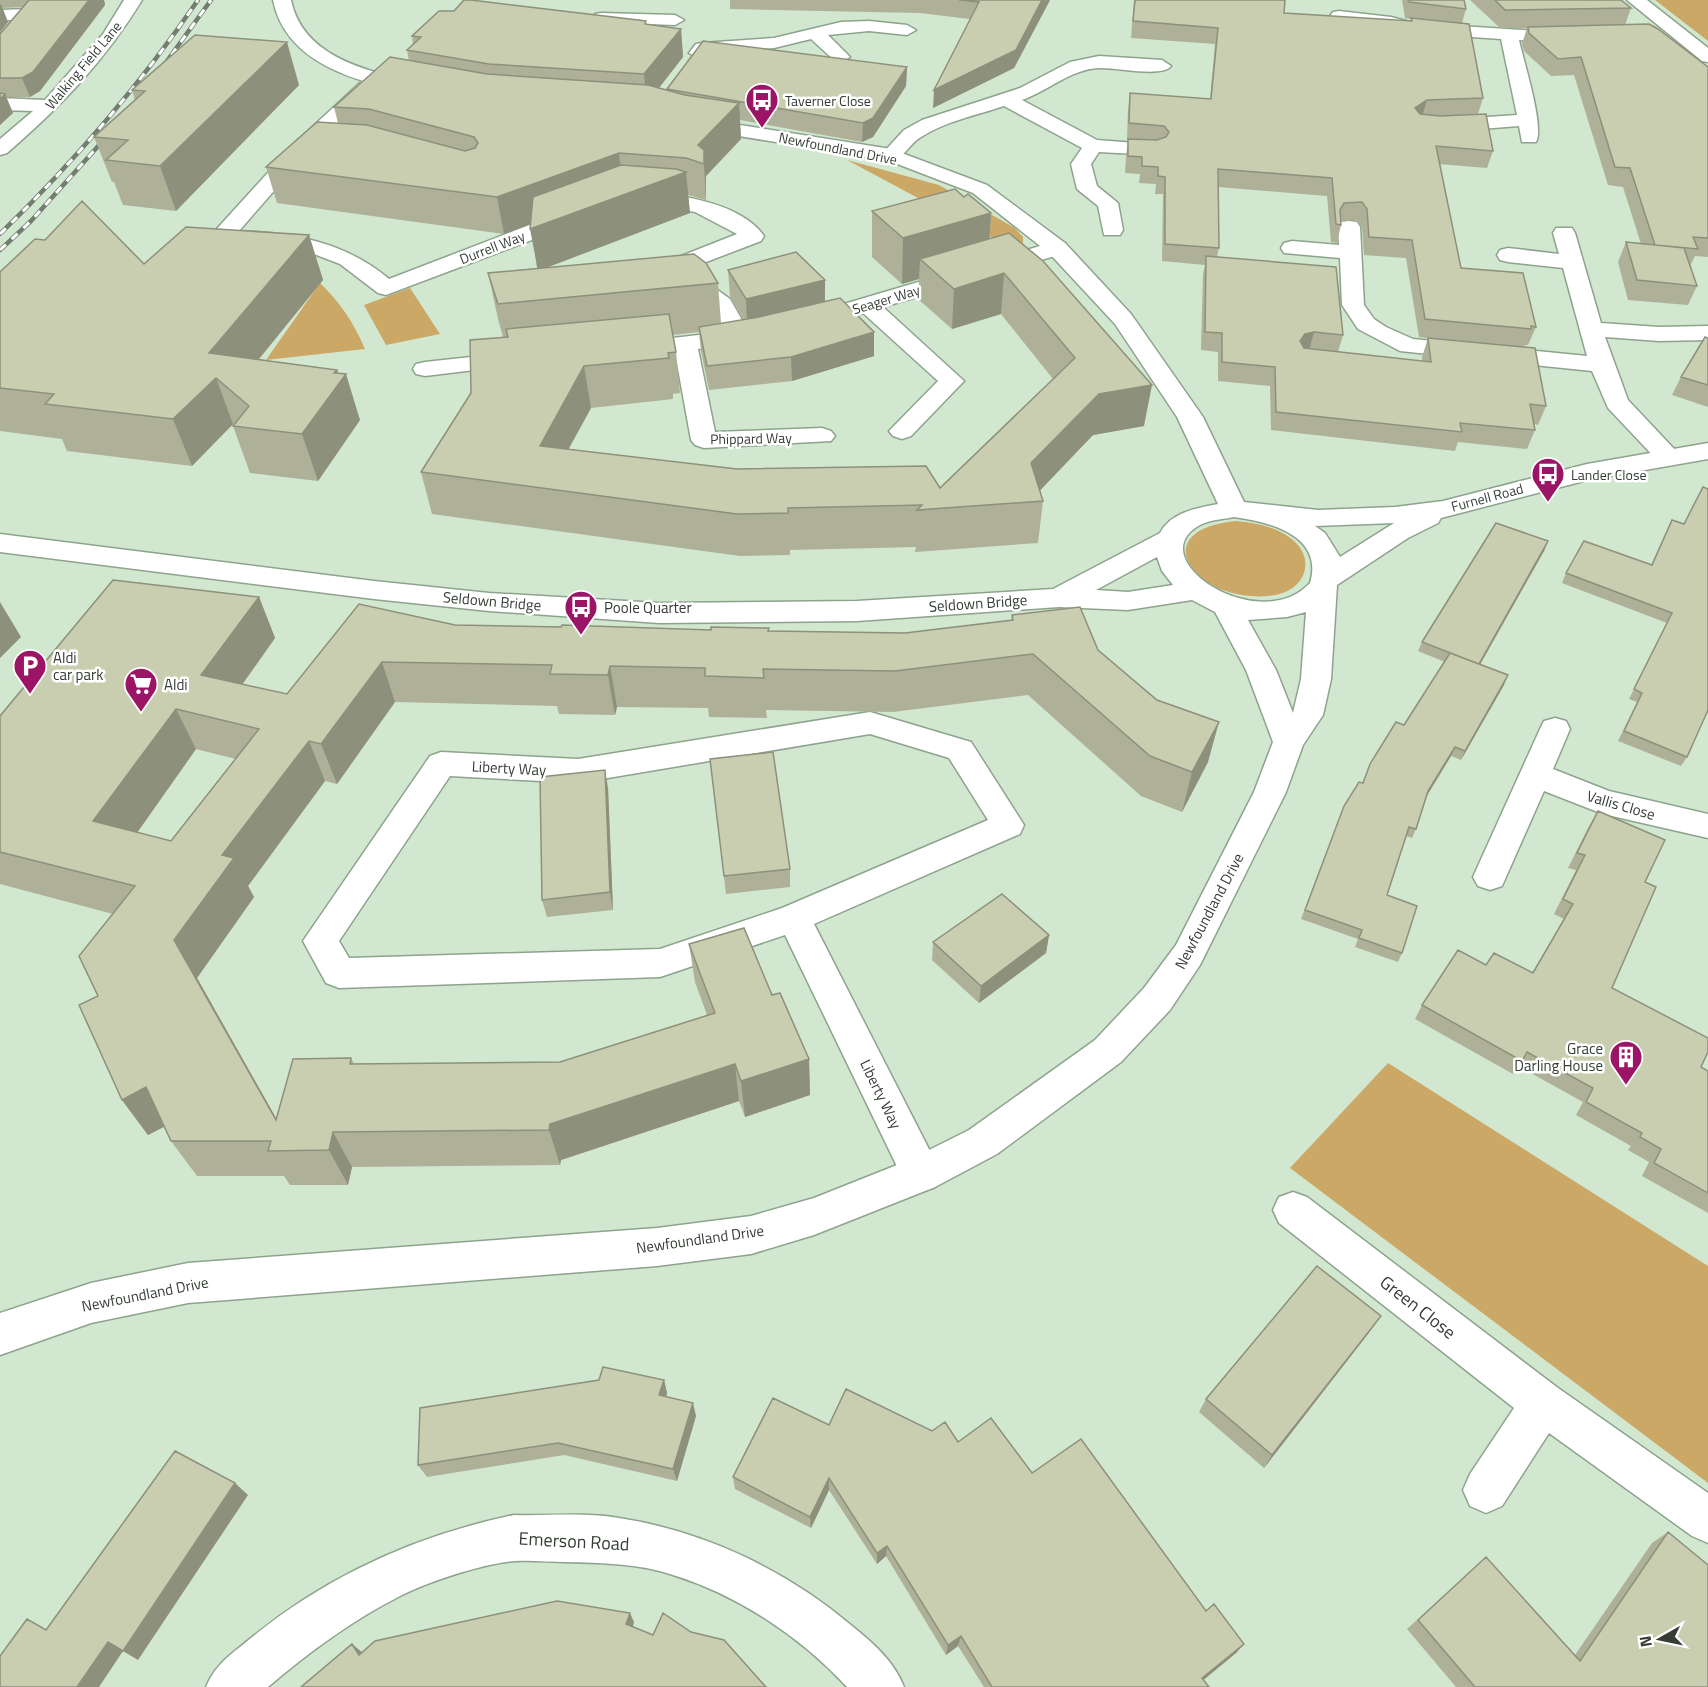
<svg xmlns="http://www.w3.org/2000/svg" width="1708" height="1687" font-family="'Titillium Web',sans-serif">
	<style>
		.green { fill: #cca867 }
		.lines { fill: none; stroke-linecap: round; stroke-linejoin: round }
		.minor-casing { stroke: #8ea38d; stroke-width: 3 }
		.tertiary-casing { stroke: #8ea38d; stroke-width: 3 }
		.minor { fill: #fff; fill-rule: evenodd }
		.tertiary { fill: #fff; fill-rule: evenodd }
		.rail-casing { stroke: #717e70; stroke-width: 4.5 }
		.rail { stroke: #fff; stroke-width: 3; stroke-dasharray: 8; stroke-linecap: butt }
		.wall { fill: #aeb197; fill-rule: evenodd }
		.shaded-wall { fill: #8d907b }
		.building { fill: #caceb0; stroke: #8d907b; stroke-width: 1.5; fill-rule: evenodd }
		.labels { text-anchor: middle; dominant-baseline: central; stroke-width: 5; stroke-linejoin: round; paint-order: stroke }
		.far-street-label { font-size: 14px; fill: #353d34; stroke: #fff }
		.far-poi-label { font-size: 14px; fill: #353d34; stroke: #fff; text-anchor: start }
		.street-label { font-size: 15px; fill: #353d34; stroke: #fff }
		.poi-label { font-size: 15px; fill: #353d34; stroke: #fff; text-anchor: start }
		.near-street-label { font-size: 18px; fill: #353d34; stroke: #fff }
	</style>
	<rect width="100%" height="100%" fill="#d1e7cf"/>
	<path class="green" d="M1655,0H1708V41Z
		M847,160L939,185L1015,228L1023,237V244L1017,251Z
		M320,283C340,302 354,323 365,349L266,360Z
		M410,288L440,334L386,345L364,305Z
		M1236,521C1255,523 1273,526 1289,537C1317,556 1307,590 1275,595C1201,608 1138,531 1236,521Z
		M1388,1063L1708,1266V1483L1290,1168Z"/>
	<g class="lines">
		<g class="minor-casing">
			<path id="minor" d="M124,0H142C104,62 61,106 7,153L0,155V139L33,111L0,110V98L45,100L103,34Z
				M27,9L36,14L6,51L0,52V35L13,20H0V10Z
				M1339,11L1391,17L1414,23L1569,33L1578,38L1569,43L1519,40C1523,59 1545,128 1536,142H1522L1519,126L1443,132L1433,126L1443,120L1517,115L1501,39L1413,33L1390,27L1333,20L1330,16L1333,12Z
				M601,13L675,15L684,20L675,25L595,22L592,18L595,14Z
				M869,21L907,25L916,30L907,35L869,31L828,35L850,57L841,62L835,61L811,39L774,48L707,53L698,58L689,53L696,44L702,43L774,38L841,22Z
				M1099,56L1162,60L1171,66C1163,78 1114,67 1099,68C1071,69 1048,91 1022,100L1097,140L1161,145L1164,149L1161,153L1154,155L1099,152L1091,164L1097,186L1118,203L1123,230L1120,235H1104L1098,206L1077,189L1071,164L1082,148L1004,106C977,115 946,121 921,137C907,145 903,164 884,159L881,155L904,130L922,120L1020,88L1070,62Z
				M370,78L377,80L379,84L377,88L308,152L239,231C295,233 345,242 389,279L566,211H582L585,216L582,221L386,295L378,293L340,264L306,251L214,242L211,237L214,232L294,144L363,80Z
				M646,192C682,195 741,203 764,236L761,241L688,269L730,299L747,329L754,331L758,336L754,341L698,349L715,432L822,428L831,431L835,436L831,441L704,448L695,445L691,440L675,352L630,357L622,355L618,350L622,345L630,343L724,332L712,308L673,275L656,281L648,279L645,274L648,269L737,234L695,212L639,202L636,198L639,194Z
				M1349,221L1357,222L1360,227L1364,305L1374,319L1386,327L1413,339L1587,356L1563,268L1508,262L1500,260L1497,255L1500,250L1508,248L1559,254L1553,233L1556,228H1572L1575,233L1601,323L1659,327L1708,326V340L1659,341L1605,337L1628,400L1677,452L1681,457L1677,462L1668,465L1659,462L1608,408L1592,371L1400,351L1358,329L1342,305L1340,258L1284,253L1281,248L1284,243L1292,241L1339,245L1338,227L1341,222Z
				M1057,241L1065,243L1068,248L1065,253L883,307L964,381L911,436L902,439L893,436L889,431L938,381L863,313L808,329L800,327L796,322L800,317Z
				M516,352L524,354L528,359L524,364L425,376L416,374L413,369L416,364L425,362Z
				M870,712L971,742L1024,825L1020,834L814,924L935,1161L941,1174L935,1187L921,1192L907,1187L785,935L660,977L339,988L326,983L303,941L430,756L441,752L578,759ZM870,734L949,758L988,820L782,908L660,949L349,958L339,941L450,776L578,783Z
				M1555,718L1566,721L1570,729L1553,769L1609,791L1708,814V838L1603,814L1544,791L1502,886L1490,890L1478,886L1473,877L1540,729L1544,721Z
				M1293,1192L1307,1197L1558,1388L1708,1493V1543L1692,1536L1549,1433L1502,1506L1486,1513L1470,1506L1463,1490L1470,1474L1514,1408L1279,1223L1273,1210L1279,1197Z
				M514,1515C548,1516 585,1512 619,1518C704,1531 786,1570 852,1626C873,1643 894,1661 904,1687H847C801,1637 738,1595 673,1575C638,1563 601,1563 565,1562C549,1562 532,1560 515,1561C485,1563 430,1581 402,1595C354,1619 309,1652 268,1687H206C216,1663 232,1654 251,1638C328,1575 418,1535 514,1515Z"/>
		</g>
		<g class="tertiary-casing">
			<path id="tertiary" d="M273,0H291C303,58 368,71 418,83L420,87L411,93C356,81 286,64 273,0Z
				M1627,0H1647L1708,48V62L1702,61Z
				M696,118L891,149L987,185L1065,243L1131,314L1203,417L1244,502L1318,510L1395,507L1443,501L1587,464L1708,443V459L1588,480L1441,518L1438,523L1408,538L1337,585L1331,679L1323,715L1303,745L1286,792L1200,965L1170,1010L1121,1062L997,1154L935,1187L814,1235L751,1254L657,1266L188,1303L91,1323L0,1355V1313L91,1283L188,1263L657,1228L751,1216L814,1198L907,1161L969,1130L1095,1040L1144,988L1176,945L1254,792L1273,742L1246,670L1215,612L1192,600L1128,610L1059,607L857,621L659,623L489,611L374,599L0,552V534L374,581L489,593L659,603L857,601L1053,589L1160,533C1171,512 1197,508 1218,504L1177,417L1115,324L1049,253L973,193L887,160L689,128L686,124L689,120ZM1234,517C1271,522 1324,536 1310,583C1259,638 1136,557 1202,524C1211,520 1224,519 1234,517ZM1394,523L1340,557L1325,533L1315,526ZM1157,557L1162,571L1173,585L1128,592L1096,590ZM1306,612L1301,679L1293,713L1276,670L1248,620L1287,617Z"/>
		</g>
		<use href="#minor" class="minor"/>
		<use href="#tertiary" class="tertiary"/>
		<g class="rail-casing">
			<path id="rail" d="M162,68L211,0
				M0,234C74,162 140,85 198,0
				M0,250L31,221L109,134"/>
		</g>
		<use href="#rail" class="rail"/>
	</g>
	<path class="wall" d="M0,0H104L105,5L40,91L30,97H6L13,113L0,125V34L23,7L2,8L8,22L0,32Z
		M730,0H1050L1014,68L933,108L970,19L920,13L730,9Z
		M1134,0H1285L1284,13L1410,21L1411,19L1405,18L1402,0H1464L1466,9L1462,23L1483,98L1478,114L1493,151L1487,168L1439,164L1461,268L1536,327L1528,345H1525L1524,347L1546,406L1538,425L1534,424L1535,430L1527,449L1458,442L1455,451L1271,430L1270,386L1218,381V352L1201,350L1203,274L1205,265L1162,261L1163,194H1155L1156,184L1139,183L1140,174L1125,173L1126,156L1128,140H1127L1128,110L1130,93L1210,99L1215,44L1131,38ZM1218,187L1327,196L1331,242L1337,243L1341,225V221L1357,220L1362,227L1364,255L1406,258L1419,337L1485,344L1428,338L1422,357V361L1338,352L1343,335L1217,257L1219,248Z
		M1470,0H1621L1631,8L1625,25L1708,67V257L1695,256L1690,266L1697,286L1688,305L1628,300L1618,262L1626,242L1641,244L1623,187L1608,185L1574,75L1551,76L1524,51L1522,44L1527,28H1500Z
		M646,24L681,29L683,57L659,88L667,90V89L907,67L906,86L873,137L862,142L740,120L741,139L706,176V200L688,195L690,213L547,267L718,283L721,323L744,320L730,296L728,270L825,302L874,332V356L792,381L709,390L701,351L699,332L673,335L676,352L680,393L673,394V399L591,408L568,449L737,469L940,488L1053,379L1001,314L952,329L918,299L919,279L902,284L872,257V211L964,197L991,213L990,239L1144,426L1093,435L1040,490L1043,501L1038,543L915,552L916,547L790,550V555L740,556L432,514L421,472L471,393L503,337L498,319L488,273L537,268L531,223L504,234L277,203L266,167L338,123L334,107L409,61L407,50L413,44L412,36Z
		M299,85L176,211L123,205L114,182H112L94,137L135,100L132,90Z
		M309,235L323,280L259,359L337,370L360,420L318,481L250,473L233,426V424L192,466L67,451L62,439L0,431V272L45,240L144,264Z
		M1708,338V407L1672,395L1681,377Z
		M1672,520L1687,757L1681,766L1618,741L1637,702L1629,699L1667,623L1562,583L1566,573L1651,565Z
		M1548,541L1544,551L1480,665L1504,685L1461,760L1451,756L1427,796L1416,829L1412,838L1406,836L1387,895L1402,953L1398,962L1355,947L1358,939L1301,919L1344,806L1363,783L1404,725L1445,662L1418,651L1422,642Z
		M259,597L275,638L243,684L287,694L455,625L905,633L1011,620L1012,615L1098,650L1208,762L1182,812L1141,796L1028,695L893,712L766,710L767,718L709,717L708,708L617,707L615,715L559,714L557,706L395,702L337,784L325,781L248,886L254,897L197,978L276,1119L351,1058L354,1064L560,1062L707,1015L695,982L689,944L772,995L809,1059L810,1095L745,1117L739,1101L561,1160L560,1165L352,1167L348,1185H290L284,1176H197L171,1141L164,1127L148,1135L122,1100L98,996L113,914L0,884V716ZM196,749L236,759L171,841L137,833Z
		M710,759L790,869V887L726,894Z
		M608,788L613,910L547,917L542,900Z
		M1598,811L1645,882L1612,988L1701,1067L1708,1071V1213L1642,1176L1649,1162L1628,1150L1631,1146L1576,1115L1583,1102L1518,1066L1513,1074L1415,1019L1422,1005L1486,965L1532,973L1564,919L1554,914L1576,870L1568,868L1589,826Z
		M1049,935L1046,953L979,1003L932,960L933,942Z
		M1371,1330L1264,1468L1199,1412L1206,1399Z
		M664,1380L667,1393L666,1397L696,1416L677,1481L564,1455L427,1477L418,1465Z
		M829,1425L932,1431L1032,1473L1206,1611L1244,1644L1236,1653L1203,1680L1209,1687H984L958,1646L946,1655L886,1556L877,1564L829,1490L811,1528L735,1489L733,1477Z
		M1668,1532L1708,1687H1456L1407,1629L1486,1557L1575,1655L1652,1543Z"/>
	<path class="shaded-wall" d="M89,0H104L105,5L40,91L30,97L22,78Z
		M1042,0H1050L1014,68L933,108L934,90Z
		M1,4L8,22L0,32V5Z
		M681,29L683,57L647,103L644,74Z
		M287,42L299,85L176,211L160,166Z
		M907,67L906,86L873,137L862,142L863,123Z
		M5,94L13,113L0,125V99Z
		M1427,100L1422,117L1415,108Z
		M739,103L741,139L706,176V200L704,164L698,145Z
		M619,153L623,189L504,234L497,197Z
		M686,172L690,213L538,271L530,229Z
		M991,213L988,259H920L919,279L902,284L903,238Z
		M309,235L323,280L232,392L209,353Z
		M1004,273L1001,314L952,329L954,289Z
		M825,280V307L747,325L746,299Z
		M874,332V356L792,381L791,357Z
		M1314,332L1309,351L1300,353V341L1305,334Z
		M584,366L591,408L548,487L540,446Z
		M337,370L340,381L346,374L360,420L318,481L302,434Z
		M216,378L233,424L192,466L173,419Z
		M1152,385L1144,426L1093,435L1029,502L1031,463L1099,394Z
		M1548,541L1544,551L1475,673L1479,664Z
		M259,597L275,638L220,715L201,675Z
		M0,602L21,637L0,658Z
		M382,662L395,702L337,784L321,744Z
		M610,666L617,707L615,715L608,675Z
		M1508,675L1504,685L1461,760L1465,751Z
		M176,709L196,749L117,861L93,821Z
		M1219,722L1208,762L1182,812L1192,772Z
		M309,741L325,781L248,886L254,897L197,978L297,1155L276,1120L174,940L222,855Z
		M1455,747L1451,756L1424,800L1428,791Z
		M605,770L608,788L613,910L610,892Z
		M1049,935L1046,953L979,1003L981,986Z
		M809,1059L810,1095L745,1117L741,1081Z
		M735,1064L739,1101L561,1160L560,1165L549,1130L550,1124Z
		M146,1087L171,1123L148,1135L122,1100Z
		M333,1132L352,1167L348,1185L329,1150Z
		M1381,1316L1371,1330L1264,1468L1272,1455Z
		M664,1380L667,1393L663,1408L659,1395Z
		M693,1403L696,1416L677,1481L673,1469Z
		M829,1478V1490L811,1528L810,1517Z
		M235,1483L248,1495L138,1660L123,1651Z
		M887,1546L886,1556L877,1564V1553Z
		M630,1613L634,1622L631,1634L626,1624Z
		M961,1636L958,1646L946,1655L948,1645Z
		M108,1642L123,1651L99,1687H77Z
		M352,1644L363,1653L359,1655Z
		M1244,1644L1236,1653L1195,1687L1202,1678Z"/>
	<path class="building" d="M29,0H89L33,72L22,78H0V34Z
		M464,0H471L646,21L645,24L681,29L644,74L489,64L407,50L421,37L412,36L439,11H454Z
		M959,0H1042L1016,50L934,90L979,2Z
		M1135,0H1285L1284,13L1412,21L1411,18L1469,24L1483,98L1427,100L1415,108L1420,114L1440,116L1486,114L1493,151L1436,146L1461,268L1523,273L1536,327L1531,326V329L1425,319L1412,240L1369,237L1367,209L1362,202L1344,203L1340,210L1341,225L1336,224L1332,178L1218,169L1219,248L1165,244V177L1158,176V167L1142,166V157L1128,156V139L1157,140L1166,137L1169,132L1164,126L1129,123L1130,93L1211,99L1218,28L1133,21Z
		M1408,0H1464L1466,9L1409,2Z
		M1495,0H1621L1631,8L1505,10Z
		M1649,24L1658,29L1708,67V238L1693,237L1698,249L1655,245L1630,168L1615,167L1581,57L1558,59L1529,33L1528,27Z
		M195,35L287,42L160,166L106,160L128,140L94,137L145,91L132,90Z
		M703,41L907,67L873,118L863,123L667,89Z
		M390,57L487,74L648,85L685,95L739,103L698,145L704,150V164L686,158L619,153L497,197L266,167L317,122L367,125L465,151L475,148L478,143L474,137L369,109L334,107Z
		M0,93L5,94L0,99Z
		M621,165L676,169L686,172L530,229L533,197Z
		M955,189L964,197L968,194L991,213L903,238L872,211Z
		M82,201L144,264L186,227L309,235L209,353L337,370L334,373L346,374L302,434L233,426L249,406L216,378L173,419L45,404L54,394L0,388V272L35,239L45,240Z
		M1009,233L1043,261L1152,385L1099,394L1031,463L1043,501L917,510L922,505L788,508V513L737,514L421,472L471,393L470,340L508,337L506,329L669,314L676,352L668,353L669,358L584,366L540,446L737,469L926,466L940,488L1075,358L1004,273L954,289L920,259Z
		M1626,242L1684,248L1697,286L1637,280Z
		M796,252L825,280L746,299L728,270Z
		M694,254L706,263L718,283L498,304L488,273Z
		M1206,256L1336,267L1343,335L1314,332L1305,334L1300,341L1304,348L1431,362L1428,338L1535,348L1546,406L1530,404L1535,430L1460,423L1462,432L1276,412L1275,367L1222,362V333L1205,332Z
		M840,298L874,332L791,357L707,366L699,327L759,317Z
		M1705,337L1708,338V385L1681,377Z
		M1703,487L1708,489V710L1687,757L1624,731L1642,693L1634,689L1672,613L1566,573L1584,541L1652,565L1672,520L1684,524Z
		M1496,523L1548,541L1479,664L1422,642Z
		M113,580L259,597L201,675L287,694L359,604L455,625L561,627L562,625L711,630V627L769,628L768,631L905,633L1013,620L1012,615L1080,607L1098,650L1157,700L1219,722L1192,772L1150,756L1033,654L895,671L763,669L764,678L705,676V668L610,666L608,675L550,674L552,665L382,662L321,744L309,741L222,855L234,858L174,940L276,1120L293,1059L351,1058L350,1064L560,1062L715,1013L689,944L744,928L772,995L780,993L809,1059L741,1081L735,1064L550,1124L549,1130L333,1132L329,1150L268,1151L271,1141H171L146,1087L122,1100L79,1005L98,996L79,956L135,886L0,852V716ZM176,709L259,729L171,841L93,821Z
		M1450,653L1508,675L1465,751L1455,747L1428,791L1416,829L1409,827L1387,895L1417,906L1402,953L1359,938L1362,930L1305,910L1344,806L1359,782L1363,783L1370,764L1396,722L1404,725Z
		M773,752L790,869L724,876L710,759Z
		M605,770L610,892L542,900L540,777Z
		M1598,811L1665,840L1645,882L1656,887L1612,988L1708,1038V1052L1701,1067L1708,1071V1193L1654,1163L1661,1149L1640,1137L1642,1133L1586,1102L1593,1088L1527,1052L1522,1061L1422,1005L1458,950L1486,965L1494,953L1533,973L1573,904L1563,899L1585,855L1577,853Z
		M1002,894L1049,935L981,986L933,942Z
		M1317,1266L1381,1316L1272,1455L1206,1399Z
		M603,1367L664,1380L659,1395L693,1403L673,1469L558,1443L418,1465L420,1408L599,1380Z
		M846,1389L932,1431L945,1422L958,1442L991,1418L1032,1473L1081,1439L1206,1611L1214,1604L1244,1644L1202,1678L1209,1687H992L961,1636L948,1645L887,1546L877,1553L829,1478L810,1517L733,1477L773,1398L829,1425Z
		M175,1451L235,1483L123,1651L108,1642L77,1687H0V1656L27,1619L46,1630Z
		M1668,1532L1708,1565V1687H1475L1418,1620L1486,1557L1580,1661Z
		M557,1601L630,1613L626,1624L653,1635L663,1613L691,1632L724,1640L766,1687H301L352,1644L359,1655L375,1641Z"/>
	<defs>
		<g id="bus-pin" transform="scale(1.725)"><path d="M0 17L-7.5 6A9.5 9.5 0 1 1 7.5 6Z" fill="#9b1466" stroke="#fff"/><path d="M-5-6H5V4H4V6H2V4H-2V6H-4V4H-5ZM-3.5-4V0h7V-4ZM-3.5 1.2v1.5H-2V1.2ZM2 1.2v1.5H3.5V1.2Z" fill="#fff"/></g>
		<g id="parking-pin" transform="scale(1.725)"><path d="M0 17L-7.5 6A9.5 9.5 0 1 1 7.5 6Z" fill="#9b1466" stroke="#fff"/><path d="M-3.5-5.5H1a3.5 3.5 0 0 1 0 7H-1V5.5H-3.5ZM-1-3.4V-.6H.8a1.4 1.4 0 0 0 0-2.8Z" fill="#fff"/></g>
		<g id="supermarket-pin" transform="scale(1.725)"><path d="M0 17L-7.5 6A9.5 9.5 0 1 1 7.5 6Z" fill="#9b1466" stroke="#fff"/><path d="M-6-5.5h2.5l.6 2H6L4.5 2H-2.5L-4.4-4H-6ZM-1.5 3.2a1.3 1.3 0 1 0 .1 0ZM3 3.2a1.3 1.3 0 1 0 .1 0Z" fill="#fff"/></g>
		<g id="building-pin" transform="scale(1.725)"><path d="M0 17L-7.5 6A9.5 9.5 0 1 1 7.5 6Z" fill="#9b1466" stroke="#fff"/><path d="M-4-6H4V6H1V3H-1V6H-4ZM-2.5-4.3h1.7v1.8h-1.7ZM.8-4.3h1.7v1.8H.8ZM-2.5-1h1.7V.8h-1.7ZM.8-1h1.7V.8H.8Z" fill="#fff"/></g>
	</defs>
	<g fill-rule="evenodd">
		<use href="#bus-pin" x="762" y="100"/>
		<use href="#bus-pin" x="1548" y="474"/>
		<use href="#bus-pin" x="581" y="607"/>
		<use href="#parking-pin" x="30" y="666"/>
		<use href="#supermarket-pin" x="141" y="684"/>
		<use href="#building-pin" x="1626" y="1057"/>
	</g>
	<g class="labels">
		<g class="far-street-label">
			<text transform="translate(83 65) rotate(-50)">Walking Field Lane</text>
			<text transform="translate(838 148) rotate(11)">Newfoundland Drive</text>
			<text transform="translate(492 247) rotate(-21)">Durrell Way</text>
			<text transform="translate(886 299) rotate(-17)">Seager Way</text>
			<text transform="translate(751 438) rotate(-1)">Phippard Way</text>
			<text transform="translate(1487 497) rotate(-15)">Furnell Road</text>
		</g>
		<g class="far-poi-label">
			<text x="785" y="100">Taverner Close</text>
			<text x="1571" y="474">Lander Close</text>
		</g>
		<g class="street-label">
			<text transform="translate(492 601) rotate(5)">Seldown Bridge</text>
			<text transform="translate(978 603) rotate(-4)">Seldown Bridge</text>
			<text transform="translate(509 768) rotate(3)">Liberty Way</text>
			<text transform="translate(1621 805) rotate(16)">Vallis Close</text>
			<text transform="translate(1209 911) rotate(-62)">Newfoundland Drive</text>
			<text transform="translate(881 1094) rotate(64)">Liberty Way</text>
			<text transform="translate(700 1239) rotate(-8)">Newfoundland Drive</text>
			<text transform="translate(145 1294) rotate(-11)">Newfoundland Drive</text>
		</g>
		<g class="poi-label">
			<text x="604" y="607">Poole Quarter</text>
			<text x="53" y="657">Aldi<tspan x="53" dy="17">car park</tspan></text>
			<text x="164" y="684">Aldi</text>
			<text x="1603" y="1048" text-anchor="end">Grace<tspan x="1603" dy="17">Darling House</tspan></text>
		</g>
		<g class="near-street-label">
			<text transform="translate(1418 1307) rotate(38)">Green Close</text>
			<text transform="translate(574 1541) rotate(3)">Emerson Road</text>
		</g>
	</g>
	<g transform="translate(1660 1639) rotate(261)" stroke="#ffffff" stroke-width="4.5" paint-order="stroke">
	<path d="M0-4.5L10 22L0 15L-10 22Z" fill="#353d34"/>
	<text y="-9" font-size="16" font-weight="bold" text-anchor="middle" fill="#353d34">N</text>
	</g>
</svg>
